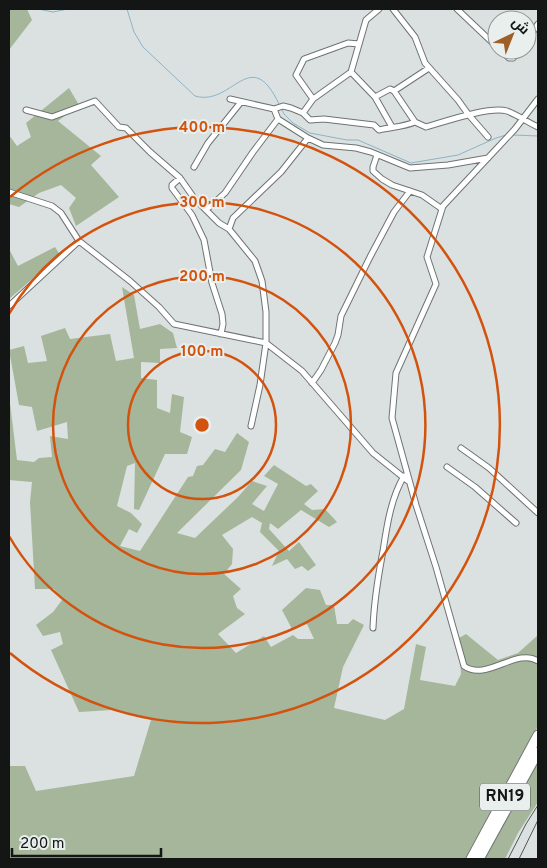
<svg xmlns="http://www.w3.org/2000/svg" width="547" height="868" font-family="Overpass,Cairo,sans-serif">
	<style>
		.green { fill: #a5b69a }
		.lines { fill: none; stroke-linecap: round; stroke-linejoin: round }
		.stream { stroke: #8db3c6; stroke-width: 1 }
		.minor-casing { stroke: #6e7473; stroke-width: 7 }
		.trunk-casing { stroke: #6e7473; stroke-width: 11 }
		.minor { stroke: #fff; stroke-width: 5 }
		.trunk { stroke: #fff; stroke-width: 9 }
		.rail { stroke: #525655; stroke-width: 1 }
		.ring { fill: none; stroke: #d3520d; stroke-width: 2.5 }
		.labels { text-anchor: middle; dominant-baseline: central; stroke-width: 4; stroke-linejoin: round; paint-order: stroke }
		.shield { fill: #e8efed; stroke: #535756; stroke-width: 1 }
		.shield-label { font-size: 16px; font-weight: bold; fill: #131615 }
		.centre { fill: #d3520d; stroke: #e8efed; stroke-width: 2.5 }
		.ring-label { font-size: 15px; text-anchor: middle; font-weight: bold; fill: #d3520d; stroke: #e8efed; stroke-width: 4; stroke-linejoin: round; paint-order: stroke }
	</style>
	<rect width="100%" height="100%" fill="#dbe1e0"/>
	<path class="green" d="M9,9H27L32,20L9,50Z
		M69,88L79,105L58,121L101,156L91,165L119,197L76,226L69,208L76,198L61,185L39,193L19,207L9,204V135L17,146L31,137L26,123Z
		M55,247L60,255L9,299V249L18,266Z
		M122,287L134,295L140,329L160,324L173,333L177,348L160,349V363L141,362V378L157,380V408L170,413L172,394L184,397L180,432L192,437L187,454H165L139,510L134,509L135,463L127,466L117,506L131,513L142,524L137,533L129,529L120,546L140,551L188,477L193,476L197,466L203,465L215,449L225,452L237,433L249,442L241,470L177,533L195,538L238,497L252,481L267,486L252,504L264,511L278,484L264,476L274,465L306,486L311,484L318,491L304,504L312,510L325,509L337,522L329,527L301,510L278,529L270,523L269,529L289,551L299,542L316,565L308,571L302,566L295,569L287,559L272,566L279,551L260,532L262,523L252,517L222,535L233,549L232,564L224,574L241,589L233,596L237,608L245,614L218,634L236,653L264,636L271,647L293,635L298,639H314L307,624L292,629L282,610L306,588L320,590L326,605H334L337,624H348L353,619L364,625L343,667L334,708L385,720L404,709L416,644L426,647L420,680L455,686L461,674L459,638L466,634L498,660L518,653L538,635V726L467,859H9V765L10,766H25L36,791L134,776L151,720L112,710L79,712L51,650L63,644L60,632L43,636L36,625L53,612L62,600L54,589H35L30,502L32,482L9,480V395L17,460L34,462L39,458L52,457L50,436L68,439L67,422L37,431L32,407L19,405L9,350L24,346L28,363L47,361L41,336L65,328L70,339L110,334L116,361L134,358Z
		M538,754V802L518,833L505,859H482Z"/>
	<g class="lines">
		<path class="stream" d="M38,9L53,12L68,9
			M127,9L134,32L143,47L195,96C233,107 250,43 279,104
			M281,108L284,114L293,123L310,133L347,140H358L411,163L458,155L496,138L506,135
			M513,135L538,136"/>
		<g class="minor-casing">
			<path id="minor" d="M393,9L415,37L425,63L458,100L468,114L488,137
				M457,9L497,47
				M527,41L538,24
				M359,44L348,43L304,59L296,75L313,99L351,72L375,97L392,127
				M501,50L509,58H513L520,50
				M351,72L366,20L379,9
				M394,91L429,68
				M375,97L390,89L394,91L415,122
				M230,99L274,109L283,106L291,108L303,113
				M313,99L303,113L310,120L324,119L374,125L379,130C392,127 403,127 415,122L426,127C444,122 489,106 507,111C518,115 527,122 538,127
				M538,99L515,129L443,206L427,257L436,284L396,373L392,418L416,505L436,567L464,666C486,682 517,647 538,661
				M274,109L278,119L308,138
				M26,110L52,117L95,101L119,127L126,128L150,152L180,178L194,198L219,223L229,229L255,261L262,281L266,312V343L260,385L251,426
				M377,155L373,167V171L382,179L392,185L422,195L442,209
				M194,167L208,143L241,102
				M180,178L172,185V188L192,215L204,240L212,283L222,314L223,324L221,334
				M9,192L52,206L61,213L79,241L130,281L159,307L174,324L266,343L302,371L373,453L408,481
				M206,210L225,193L253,152L278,119
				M229,229L233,218L281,172L308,138L323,145L356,148L371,152L410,168L448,165L488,158
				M9,306L79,241
				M312,383L321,370L335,343L338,335L341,316L370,257L394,212L410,191
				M461,448L489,468L538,513
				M447,467L475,487L516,523
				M373,628C374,602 378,577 383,551C387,525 391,498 404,476"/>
		</g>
		<g class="trunk-casing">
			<path id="trunk" d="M471,859L538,735
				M479,859L538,752"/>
		</g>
		<use href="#minor" class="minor"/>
		<use href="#trunk" class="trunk"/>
		<path class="rail" d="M508,859L526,824L538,805
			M519,859L538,820"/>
	</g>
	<g class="ring">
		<circle cx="202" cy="425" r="74"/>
		<circle cx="202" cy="425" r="149"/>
		<path d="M9 314A223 223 0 1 1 9 536"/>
		<path d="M10 197A298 298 0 1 1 10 653"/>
	</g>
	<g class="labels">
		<rect class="shield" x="480" y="783.5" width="50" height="27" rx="4"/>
		<g class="shield-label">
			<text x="505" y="797">RN19</text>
		</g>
	</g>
	<circle cx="202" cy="425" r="8" class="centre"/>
	<g class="ring-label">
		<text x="202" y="132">400 m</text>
		<text x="202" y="207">300 m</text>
		<text x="202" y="281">200 m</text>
		<text x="202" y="356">100 m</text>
	</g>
	<rect width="547" height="868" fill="none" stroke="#131615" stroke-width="20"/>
	<g transform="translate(512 35) rotate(43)"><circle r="24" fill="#e8efed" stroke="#939897"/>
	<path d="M0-4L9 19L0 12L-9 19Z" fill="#9f6027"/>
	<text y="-8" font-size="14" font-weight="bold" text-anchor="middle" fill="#131615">ش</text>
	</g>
	<path d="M12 848v8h149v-8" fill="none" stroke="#131615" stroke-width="2.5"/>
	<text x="20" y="848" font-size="15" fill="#131615" stroke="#e8efed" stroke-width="4" paint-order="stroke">200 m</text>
</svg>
